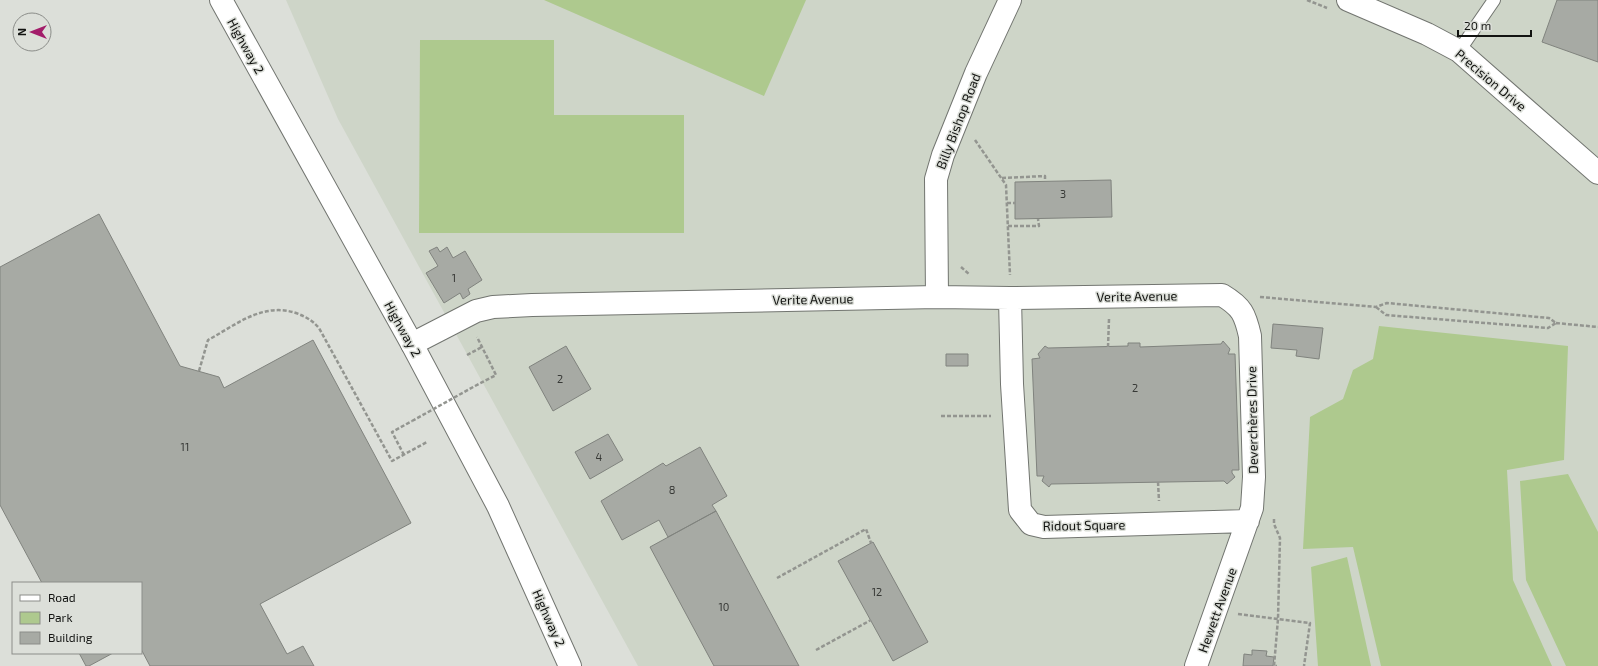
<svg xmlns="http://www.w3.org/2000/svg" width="1598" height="666" font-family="'Exo 2',sans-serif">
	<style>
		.built { fill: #ced5c8 }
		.green { fill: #aec98e }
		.building { fill: #a7aaa4; stroke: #80837e }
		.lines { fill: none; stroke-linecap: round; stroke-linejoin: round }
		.service-casing { stroke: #727570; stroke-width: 14 }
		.minor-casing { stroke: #727570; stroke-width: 24 }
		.secondary-casing { stroke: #727570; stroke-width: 24 }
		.path { stroke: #939590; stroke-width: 2.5; stroke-dasharray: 4 2; stroke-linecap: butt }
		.service { stroke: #fff; stroke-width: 12 }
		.minor { stroke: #fff; stroke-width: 22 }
		.secondary { stroke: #fff; stroke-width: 22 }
		.path-bridge { stroke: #939590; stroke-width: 2.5; stroke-dasharray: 4 2; stroke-linecap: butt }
		.labels { text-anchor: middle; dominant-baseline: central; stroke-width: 3; stroke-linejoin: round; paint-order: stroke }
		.number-label { font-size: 11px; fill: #373936 }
		.street-label { font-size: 13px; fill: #121311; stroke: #dcdfd9 }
	</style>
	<rect width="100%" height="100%" fill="#dcdfd9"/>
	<path class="built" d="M286,0H1598V666H638L338,119Z"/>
	<path class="green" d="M544,0H806L764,96Z
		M420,40H554V115H684V233H419Z
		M1379,326L1568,346L1564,460L1507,470L1513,580L1552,666H1381L1353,547L1303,549L1310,417L1343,399L1353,370L1373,359Z
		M1568,474L1598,532V666H1566L1526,580L1520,481Z
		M1347,557L1371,666H1318L1311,567Z"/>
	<path class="building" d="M1557,0H1598V62L1542,42Z
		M1111,180L1112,217L1015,219V182Z
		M99,214L180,366L219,377L224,388L313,340L410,521L411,523L260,604L287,654L303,646L314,666H150L141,649V583H42L0,505V267Z
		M437,247L440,252L447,247L453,258L465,251L482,280L468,289L470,294L463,299L460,293L444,303L426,273L438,266L429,251Z
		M1273,324L1323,328L1319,359L1296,356L1297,350L1271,348Z
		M1223,341L1230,349L1228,354H1235L1239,470H1232V473L1235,477L1227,484L1224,481L1051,484L1049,487L1042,481L1044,476H1037L1032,359L1040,358L1038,354L1045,346L1048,348L1128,346V343H1140V347L1221,344Z
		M566,346L591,389L553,411L529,367Z
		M946,354H968V366H946Z
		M608,434L623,460L590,479L575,452Z
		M700,447L727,496L712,505L716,511L668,537L659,520L622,540L601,501L663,463L666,466Z
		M716,511L799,666H714L650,547Z
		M873,542L928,642L893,661L838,561Z
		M1252,650L1267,651L1266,656L1274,657L1273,666H1243L1244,654L1252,655Z
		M79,653H113L89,666H86Z"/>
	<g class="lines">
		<g class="service-casing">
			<path id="service" d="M1459,51L1494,0"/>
		</g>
		<g class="minor-casing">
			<path id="minor" d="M1348,0L1427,34L1459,51L1598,173
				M937,297L936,179L943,155L976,73L1010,0
				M1010,298L1012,384L1020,510L1031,524L1044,527L1248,521
				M412,344L476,311L493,307L532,305L937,297L1010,298L1222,295C1242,307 1245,314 1250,336L1254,477L1252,508L1196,666"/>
		</g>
		<g class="secondary-casing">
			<path id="secondary" d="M221,0L412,344L498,506L570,666"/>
		</g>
		<path class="path" d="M1307,0L1327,8
			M975,140L1006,185L1010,275
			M1002,178L1045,176V181
			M1007,203H1015
			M1008,226H1039L1038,219
			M961,267L969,274
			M1260,297L1376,307L1387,303L1549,318L1556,323L1548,328L1386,315L1376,307
			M1556,323L1598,327
			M1108,347L1109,319
			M467,355L482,347
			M199,371L208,340C236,325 262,302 296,313C306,317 312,320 319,328L392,461L427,442
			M475,386L496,375L477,337
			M941,416H991
			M404,455L392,432L412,421
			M1158,482L1159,501
			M1274,519V524L1280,538L1278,619L1274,666H1277
			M777,578L866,529L871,543
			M1238,614L1310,623L1304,666
			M816,650L871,620"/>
		<use href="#service" class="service"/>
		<use href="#minor" class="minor"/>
		<use href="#secondary" class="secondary"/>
		<path class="path-bridge" d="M412,421L475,386"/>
	</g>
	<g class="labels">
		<g class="number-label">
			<text x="1063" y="193">3</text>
			<text x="454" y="277">1</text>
			<text x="560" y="378">2</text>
			<text x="1135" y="387">2</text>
			<text x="185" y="446">11</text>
			<text x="599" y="456">4</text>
			<text x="672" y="489">8</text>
			<text x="877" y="591">12</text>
			<text x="724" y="606">10</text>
		</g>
		<g class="street-label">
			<text transform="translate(246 46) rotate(61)">Highway 2</text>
			<text transform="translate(1491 80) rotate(40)">Precision Drive</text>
			<text transform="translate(958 121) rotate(-69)">Billy Bishop Road</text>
			<text transform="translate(1137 296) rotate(-1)">Verite Avenue</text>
			<text transform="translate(813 299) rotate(-1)">Verite Avenue</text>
			<text transform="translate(403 329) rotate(61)">Highway 2</text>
			<text transform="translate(1252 420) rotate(-91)">Deverchères Drive</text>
			<text transform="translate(1084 525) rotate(-1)">Ridout Square</text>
			<text transform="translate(1217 610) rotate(-70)">Hewett Avenue</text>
			<text transform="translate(549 618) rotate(66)">Highway 2</text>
		</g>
	</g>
	<rect x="12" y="582" width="130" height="72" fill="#dcdfd9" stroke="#8b8d89"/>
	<rect x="20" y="595" width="20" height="6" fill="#ffffff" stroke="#8b8d89"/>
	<text x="48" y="602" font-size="12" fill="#121311">Road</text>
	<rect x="20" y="612" width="20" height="12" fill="#aec98e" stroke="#8b8d89"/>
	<text x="48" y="622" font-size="12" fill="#121311">Park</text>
	<rect x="20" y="632" width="20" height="12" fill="#a7aaa4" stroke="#8b8d89"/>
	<text x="48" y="642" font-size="12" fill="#121311">Building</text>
	<g transform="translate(32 32) rotate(270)"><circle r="19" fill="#dcdfd9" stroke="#8b8d89"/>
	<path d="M0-3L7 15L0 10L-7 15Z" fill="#a31d6a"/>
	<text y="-6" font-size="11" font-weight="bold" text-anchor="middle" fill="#121311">N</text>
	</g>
	<path d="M1458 30v6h73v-6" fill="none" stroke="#121311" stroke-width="2"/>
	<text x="1464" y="30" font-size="12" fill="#121311" stroke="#dcdfd9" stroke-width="3" paint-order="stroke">20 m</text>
</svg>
